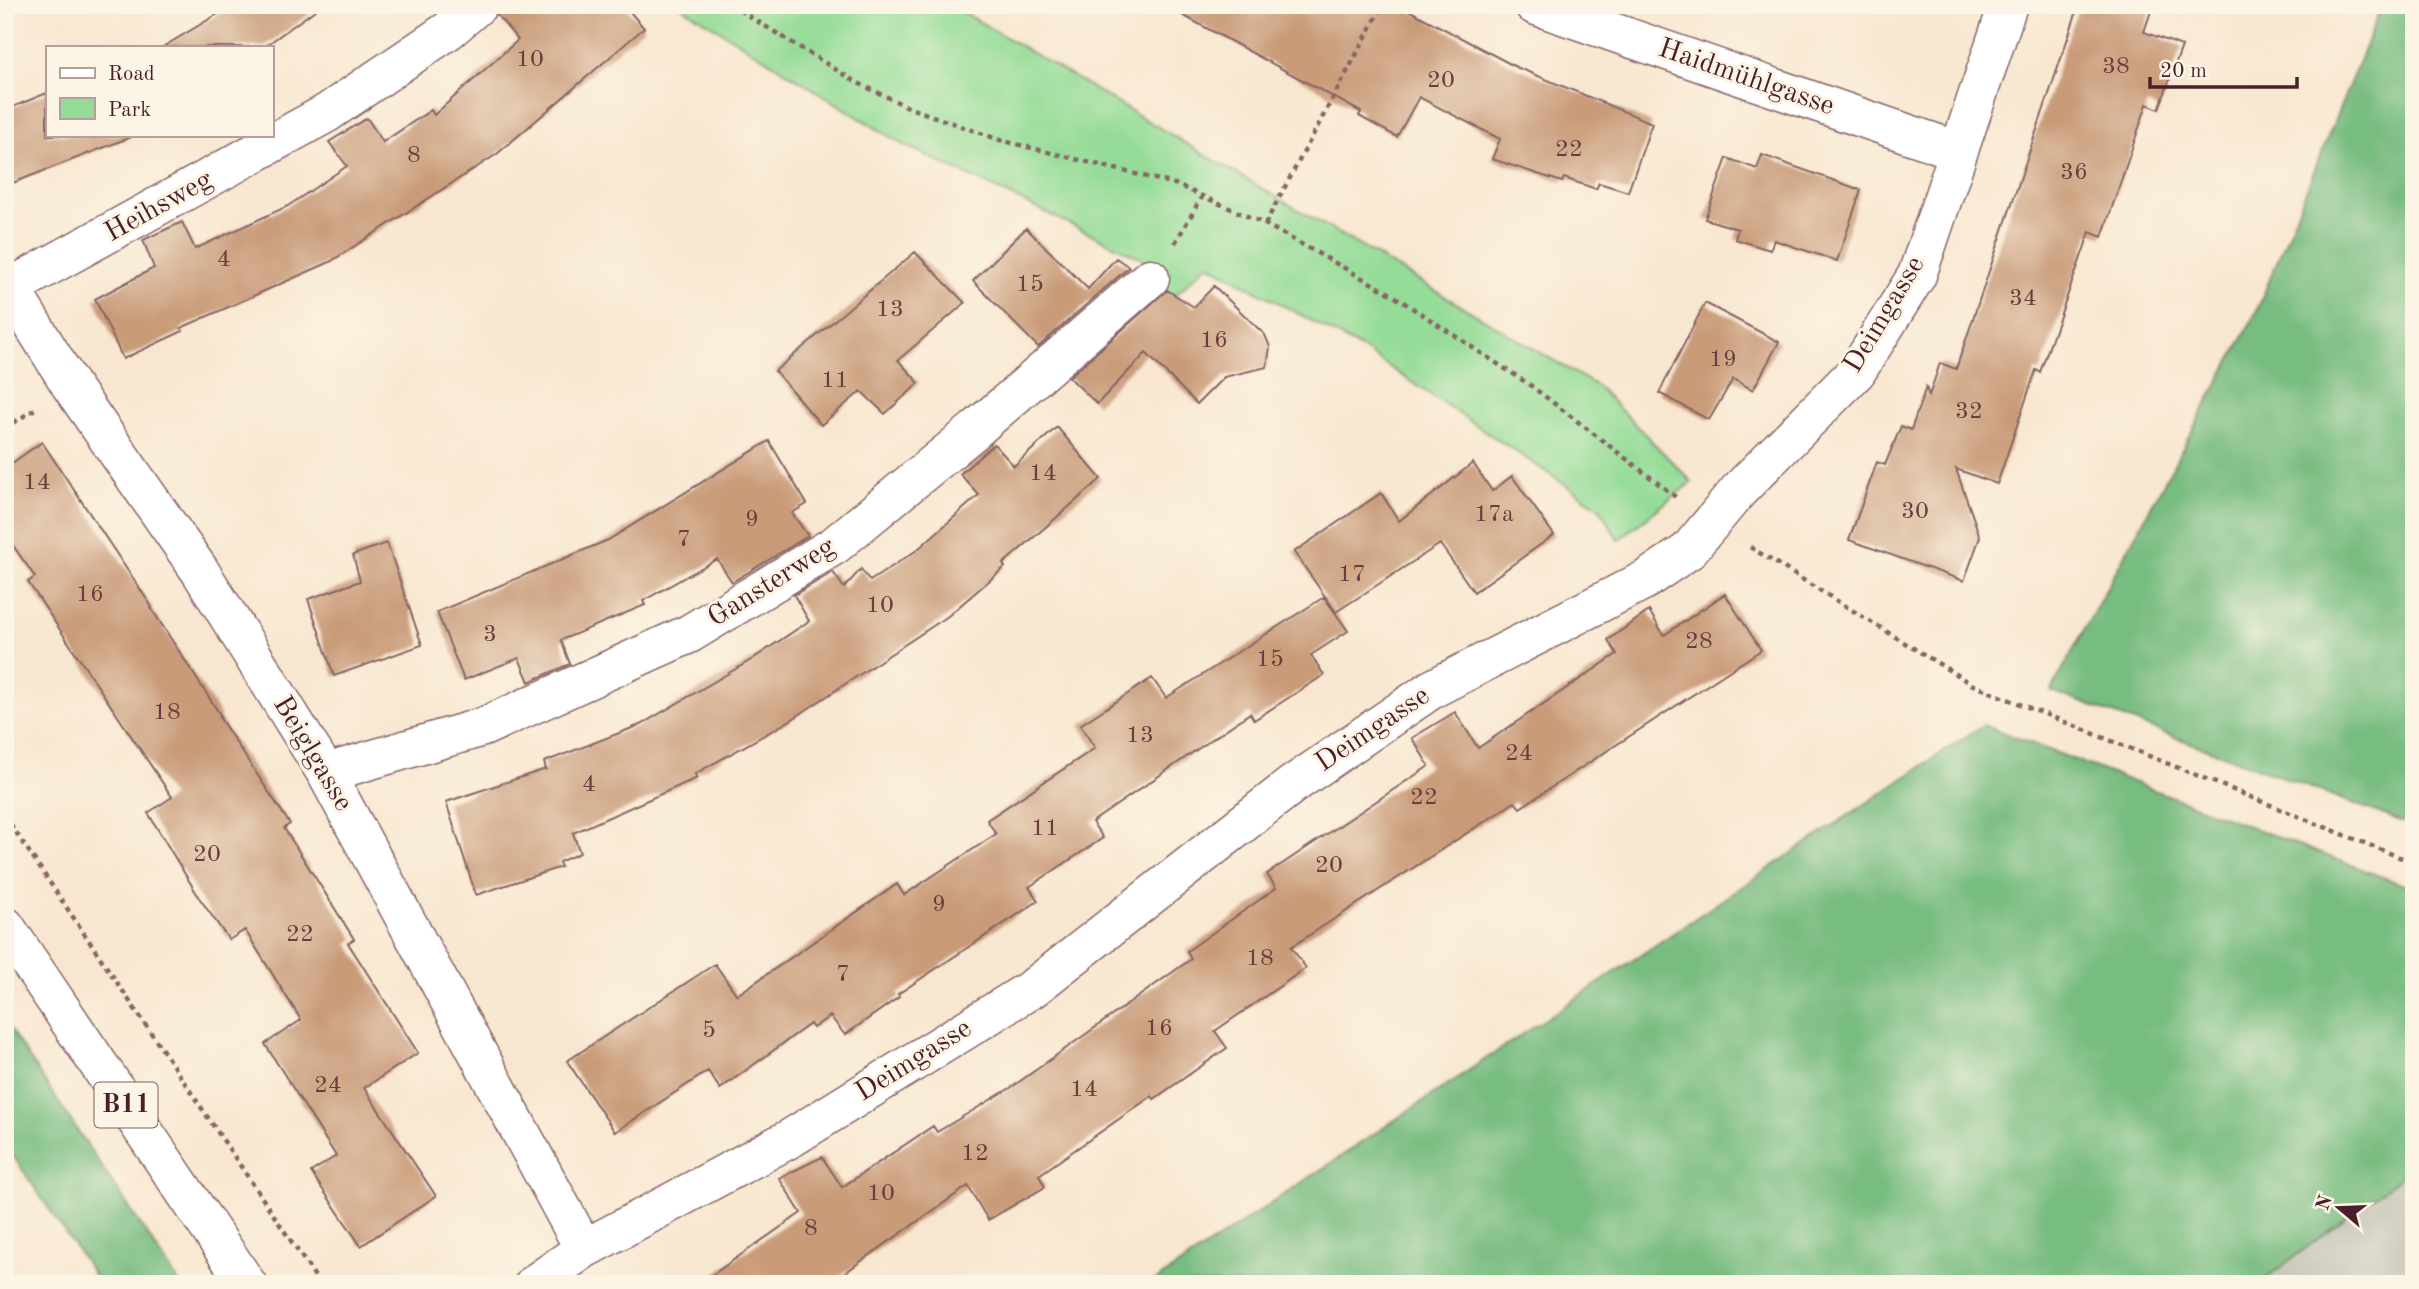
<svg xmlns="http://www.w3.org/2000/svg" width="2419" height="1289" font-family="'Old Standard TT',serif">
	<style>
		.industrial { fill: #c6c5b8 }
		.green { fill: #94dc97; stroke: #6f7e61; stroke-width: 2 }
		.forest { fill: #77bc80; stroke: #606e56; stroke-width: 2 }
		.building { fill: #c99b79 }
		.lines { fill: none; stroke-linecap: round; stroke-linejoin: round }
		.minor-casing { stroke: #876565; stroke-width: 41 }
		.major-casing { stroke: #876565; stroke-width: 41 }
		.path { stroke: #876565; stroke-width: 4.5; stroke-dasharray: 5 5; stroke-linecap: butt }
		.minor { stroke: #fff; stroke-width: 38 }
		.major { stroke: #fff; stroke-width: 38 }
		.labels { text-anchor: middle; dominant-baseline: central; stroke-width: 6; stroke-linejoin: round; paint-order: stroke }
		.number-label { font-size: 24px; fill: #6a3e3e }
		.shield { fill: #fcf5e5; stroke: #7f5f63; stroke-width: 2 }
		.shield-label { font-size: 26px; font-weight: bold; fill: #4a1f2b }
		.street-label { font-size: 28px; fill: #4a1f2b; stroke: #fcf5e5 }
	</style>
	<rect width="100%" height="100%" fill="#fcf5e5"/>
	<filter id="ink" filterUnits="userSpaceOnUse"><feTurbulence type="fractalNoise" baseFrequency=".0143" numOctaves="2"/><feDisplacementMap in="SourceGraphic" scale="14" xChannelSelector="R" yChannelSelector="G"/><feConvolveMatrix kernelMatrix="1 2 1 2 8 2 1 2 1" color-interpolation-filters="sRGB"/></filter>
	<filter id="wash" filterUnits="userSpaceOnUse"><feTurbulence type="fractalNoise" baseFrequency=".00686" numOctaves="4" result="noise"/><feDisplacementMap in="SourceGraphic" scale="28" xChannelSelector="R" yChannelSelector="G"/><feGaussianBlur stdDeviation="1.57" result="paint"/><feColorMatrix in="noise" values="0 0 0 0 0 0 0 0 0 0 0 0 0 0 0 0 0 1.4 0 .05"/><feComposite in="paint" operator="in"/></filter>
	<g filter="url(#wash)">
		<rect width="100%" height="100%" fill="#f8e7d0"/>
		<path class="industrial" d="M2414,1167V1284H2258Z"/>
		<path class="green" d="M679,5H951L1597,386L1692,482L1618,540L1600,508L1361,348L1208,264L1170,300L1141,258L900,143Z"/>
		<path class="forest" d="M2382,5H2414V826L2051,691L2256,313Z
			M1983,725L2414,889V1167L2258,1284H1151Z
			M5,1022L180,1284H100L5,1144Z"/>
		<g id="blocks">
			<path class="building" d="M233,5H322L264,47H163Z
				M499,5H624L644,28L497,154L330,262L181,328L183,331L123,359L95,299L154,268L143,240L182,222L195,249L288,206L347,166L329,142L367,118L383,142L431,110L434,115L518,40L497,15Z
				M1164,5H1399L1516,67L1652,123L1628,192L1599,183L1596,189L1564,178L1562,182L1492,159L1500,139L1419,97L1397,137L1359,116L1361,112Z
				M2079,5H2153L2144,32L2182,46L2159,109L2147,104L2102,237L2090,232L2040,372L2036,370L1997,484L1956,469L1980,537L1964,581L1849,540L1877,462L1885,465L1901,426L1911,430L1926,387L1929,396L1940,363L1956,369Z
				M47,93V135H130L131,137L5,186V110Z
				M1762,155L1861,190L1837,261L1774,240L1770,250L1735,239L1738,229L1705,219L1727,158L1757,169Z
				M1026,228L1088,289L1116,258L1129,267L1038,347L973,281Z
				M915,252L965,303L898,360L919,383L885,414L861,391L821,425L775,371Z
				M1214,286L1265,335L1270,347L1267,367L1224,377L1197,404L1146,353L1097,404L1069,377L1167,290L1194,307Z
				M1705,303L1779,342L1753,390L1733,379L1709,420L1659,393Z
				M1057,427L1101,479L1003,564L1005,567L948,616L791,720L695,774L697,778L573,833L580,853L559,862L561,867L476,895L446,802L546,769L544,762L640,725L751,660L809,621L794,595L833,572L844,588L861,569L870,581L917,550L979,495L960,474L994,444L1014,466Z
				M769,441L807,504L792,513L808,536L732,582L717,559L643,601L645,605L561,640L570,664L529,682L519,658L464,680L437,612L608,540Z
				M42,442L152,607L151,608L221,716L219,717L290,824L284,828L354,939L348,943L418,1053L364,1088L436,1196L361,1246L311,1172L336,1156L265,1044L301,1020L245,930L229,940L200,899L148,813L172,797L28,582L35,577L5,534V468Z
				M1473,463L1492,491L1512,476L1554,535L1474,592L1440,544L1336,612L1294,552L1381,493L1399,521Z
				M387,543L422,645L334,676L308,599L360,581L353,555Z
				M1725,594L1761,650L1520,808L1515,802L1291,947L1306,968L1215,1031L1227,1048L1154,1099L1152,1096L1039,1175L1045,1187L988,1220L968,1186L829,1284H699L801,1213L779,1178L822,1157L842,1187L933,1126L937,1132L1012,1087L1191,959L1187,951L1276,888L1267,874L1429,766L1412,738L1455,712L1478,748L1617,654L1608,640L1649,611L1664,635Z
				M1324,597L1348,631L1311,655L1324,675L1254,720L1250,713L1092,822L1103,838L1029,887L1038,901L898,994L899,997L845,1035L830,1016L813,1028L810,1024L720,1089L708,1071L615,1132L567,1061L715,964L737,995L897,884L904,895L996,834L987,820L1095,748L1080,725L1152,678L1166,698Z"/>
		</g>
	</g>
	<g filter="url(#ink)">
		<use href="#blocks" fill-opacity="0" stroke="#876565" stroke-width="2"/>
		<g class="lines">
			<g class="minor-casing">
				<path id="minor" d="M1534,5L1958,151
					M5,280L71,386L200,571L326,773L584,1249
					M11,287L327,113L449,30L478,5
					M326,773L483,727L689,634L835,545L975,430L1150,278
					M534,1284L584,1249L791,1138L1033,988L1292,785L1432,689L1645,580L1688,551L1738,491L1857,371L1917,275L2008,5"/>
			</g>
			<g class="major-casing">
				<path id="major" d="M5,926L247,1284"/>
			</g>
			<path class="path" d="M731,5L856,82L910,108L1000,140L1175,184L1265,224L1391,294L1530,385L1676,497
				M1265,224L1383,5
				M1175,243L1203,195
				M5,428L35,409
				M1750,547L1973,685L2414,863
				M5,816L320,1284"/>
			<use href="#minor" class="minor"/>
			<use href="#major" class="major"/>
		</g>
	</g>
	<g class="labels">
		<g class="number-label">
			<text x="530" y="60">10</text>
			<text x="2116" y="67">38</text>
			<text x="1441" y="81">20</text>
			<text x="1569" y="150">22</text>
			<text x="414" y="156">8</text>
			<text x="2074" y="173">36</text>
			<text x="224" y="260">4</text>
			<text x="1030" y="285">15</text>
			<text x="2023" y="299">34</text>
			<text x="890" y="310">13</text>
			<text x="1214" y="341">16</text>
			<text x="1723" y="360">19</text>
			<text x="835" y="381">11</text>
			<text x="1969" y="412">32</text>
			<text x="1043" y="474">14</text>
			<text x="37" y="483">14</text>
			<text x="1915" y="512">30</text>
			<text x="1494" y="515">17a</text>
			<text x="752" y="520">9</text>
			<text x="684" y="540">7</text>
			<text x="1352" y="575">17</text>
			<text x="90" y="595">16</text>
			<text x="880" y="606">10</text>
			<text x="490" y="635">3</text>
			<text x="1699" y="642">28</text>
			<text x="1270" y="660">15</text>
			<text x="167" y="713">18</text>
			<text x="1140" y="736">13</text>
			<text x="1519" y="754">24</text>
			<text x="589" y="785">4</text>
			<text x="1424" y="798">22</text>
			<text x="1045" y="829">11</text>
			<text x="207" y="855">20</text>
			<text x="1329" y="866">20</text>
			<text x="939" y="905">9</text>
			<text x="300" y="935">22</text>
			<text x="1260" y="959">18</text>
			<text x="843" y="975">7</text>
			<text x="1159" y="1029">16</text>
			<text x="709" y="1031">5</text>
			<text x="328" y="1086">24</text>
			<text x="1084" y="1090">14</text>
			<text x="975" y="1154">12</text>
			<text x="881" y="1194">10</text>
			<text x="811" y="1229">8</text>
		</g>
		<rect class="shield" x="94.5" y="1082.5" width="63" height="45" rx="5"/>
		<g class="shield-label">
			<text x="126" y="1105">B11</text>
		</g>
		<g class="street-label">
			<text transform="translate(1746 78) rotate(19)">Haidmühlgasse</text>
			<text transform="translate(159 207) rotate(-29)">Heihsweg</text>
			<text transform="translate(1885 315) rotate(-59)">Deimgasse</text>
			<text transform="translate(772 583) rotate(-32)">Gansterweg</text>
			<text transform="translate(1373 730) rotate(-34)">Deimgasse</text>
			<text transform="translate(312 754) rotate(59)">Beiglgasse</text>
			<text transform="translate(914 1061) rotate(-32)">Deimgasse</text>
		</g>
	</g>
	<rect width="2419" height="1289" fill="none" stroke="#fcf5e5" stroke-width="28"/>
	<rect x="46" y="46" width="228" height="91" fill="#fcf5e5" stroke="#b59f9b" stroke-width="2"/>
	<rect x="60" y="68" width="35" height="10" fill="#ffffff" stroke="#b59f9b" stroke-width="2"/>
	<text x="108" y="80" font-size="21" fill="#4a1f2b">Road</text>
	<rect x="60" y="98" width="35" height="21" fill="#94dc97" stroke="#b59f9b" stroke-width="2"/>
	<text x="108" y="116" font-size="21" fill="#4a1f2b">Park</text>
	<g transform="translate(2339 1208) rotate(289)" stroke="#fcf5e5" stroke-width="5" paint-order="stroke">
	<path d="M0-5L12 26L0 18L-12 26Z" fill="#4a1f2b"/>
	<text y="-10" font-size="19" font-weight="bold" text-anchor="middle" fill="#4a1f2b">N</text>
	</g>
	<path d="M2150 77v10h147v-10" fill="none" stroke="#4a1f2b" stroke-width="3.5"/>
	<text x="2160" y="77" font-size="21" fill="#4a1f2b" stroke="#fcf5e5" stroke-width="5" paint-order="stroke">20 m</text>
</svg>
